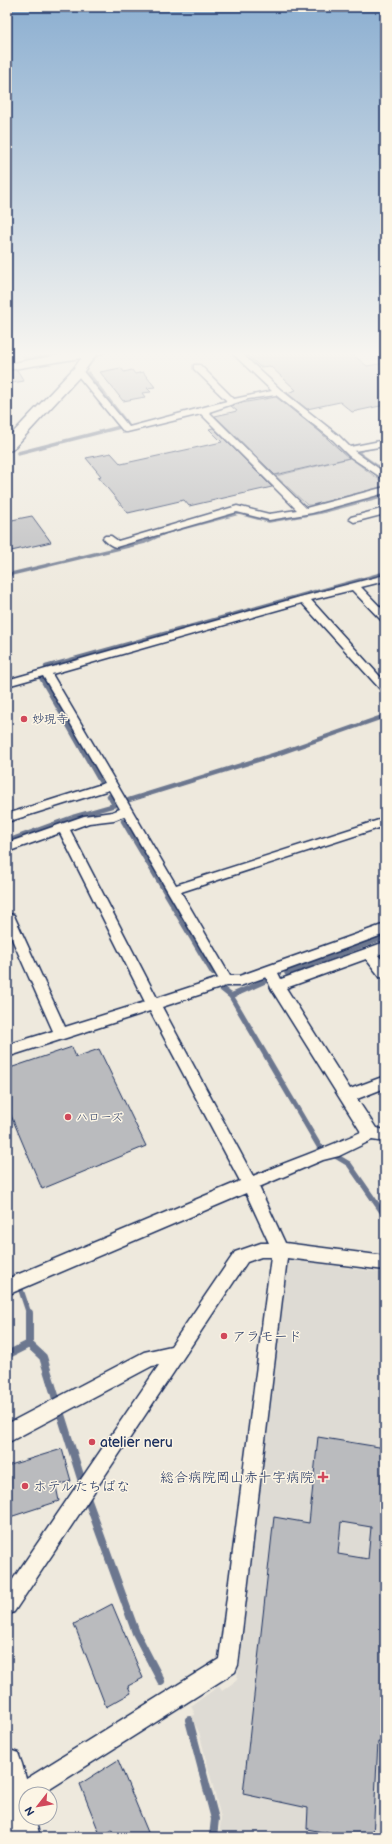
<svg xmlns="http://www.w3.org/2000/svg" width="392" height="1844" font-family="'Balsamiq Sans','Klee One',sans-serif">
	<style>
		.built { fill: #dedbd4 }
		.green { fill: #cfcdca; stroke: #757e94 }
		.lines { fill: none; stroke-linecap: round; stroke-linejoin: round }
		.stream-far3 { stroke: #6c778f; stroke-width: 3.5 }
		.stream-far2 { stroke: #6c778f; stroke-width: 4.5 }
		.stream-far1 { stroke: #6c778f; stroke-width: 5.5 }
		.stream { stroke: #6c778f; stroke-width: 8 }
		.building { fill: #babbbe; stroke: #1b2f5e; fill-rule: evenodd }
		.street-casing { stroke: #1b2f5e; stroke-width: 3 }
		.secondary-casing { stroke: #1b2f5e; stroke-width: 3 }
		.primary-casing { stroke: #1b2f5e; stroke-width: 3 }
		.street { fill: #fcf5e5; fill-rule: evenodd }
		.secondary { fill: #fcf5e5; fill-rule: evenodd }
		.primary { fill: #fcf5e5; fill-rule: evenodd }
		.poi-dot { fill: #d1495b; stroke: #fcf5e5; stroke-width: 1.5 }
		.labels { text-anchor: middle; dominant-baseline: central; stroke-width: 3; stroke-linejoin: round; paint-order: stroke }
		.poi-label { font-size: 12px; fill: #1b2f5e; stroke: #fcf5e5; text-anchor: start }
		.near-poi-label { font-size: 14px; fill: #1b2f5e; stroke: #fcf5e5; text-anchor: start }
	</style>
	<rect width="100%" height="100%" fill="#eee9dd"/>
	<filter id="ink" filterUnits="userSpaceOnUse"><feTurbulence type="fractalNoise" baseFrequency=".025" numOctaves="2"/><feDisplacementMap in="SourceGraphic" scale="8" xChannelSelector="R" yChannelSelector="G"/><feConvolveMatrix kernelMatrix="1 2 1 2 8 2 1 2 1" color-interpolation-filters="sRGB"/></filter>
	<g filter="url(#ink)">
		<path class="built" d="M286,1259L385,1273V1837H219L221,1818L199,1732L191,1717L195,1714L191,1706L219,1686L222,1691L237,1680Z"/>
		<path class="green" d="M20,352H66L26,359Z
			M350,458L385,484V486L312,505H307L276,476Z"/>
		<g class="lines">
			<path class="stream-far3" d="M385,445L361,450L358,453L385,472
				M18,453L128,425L88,373
				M7,575L145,542L167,532L239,513L269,521L321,512L385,495
				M312,593L385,573"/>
			<path class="stream-far2" d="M46,667L315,592
				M40,676L100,781
				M109,796L114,805
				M129,800L280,753L385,716
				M123,821L174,907
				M7,841L73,817L115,805"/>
			<path class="stream-far1" d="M173,906L213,973
				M287,973L385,937
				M221,988L231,996L267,980
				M231,996L319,1146L349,1164L385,1216
				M21,1290L29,1314"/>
			<path class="stream" d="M29,1313V1344L43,1357L83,1485
				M7,1355L29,1344
				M86,1495L136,1633L161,1681
				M189,1720L215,1819L213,1837"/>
		</g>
		<path class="building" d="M244,352H349L367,366L385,363V405L352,412L340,402L307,409L287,393L296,390L270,366L260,367Z
			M121,368L124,372L132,370L135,374L143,372L155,387L147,388L151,392L142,393L145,397L123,401L100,372Z
			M17,370L24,381L7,384V371Z
			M276,397L319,431L349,458L275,475L215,416L237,411L231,406L241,403Z
			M213,428L272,487L189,506L184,500L128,513L98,477L101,476L86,458L111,453L121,464L222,442L209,429Z
			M32,516L51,542L7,552V521Z
			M72,1047L76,1057L99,1049L146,1146L42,1189L7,1106V1069Z
			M318,1437L385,1448V1743L378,1742L373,1837H348L307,1829L308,1808L243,1794L274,1517L309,1523ZM341,1522L371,1527L368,1559L338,1554Z
			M62,1449L71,1481L56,1486L59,1501L7,1518V1466Z
			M112,1604L143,1678L128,1686L131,1693L106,1707L74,1624Z
			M118,1760L150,1837H115L112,1830L101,1837L80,1784Z"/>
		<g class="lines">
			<g class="street-casing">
				<path id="street" d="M231,352H240L281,390L339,436L350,447L385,440V446L354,451L385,473V480L349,456L333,440L276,395L248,399L209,412L306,508L385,487V493L312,513L269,520L237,512L116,547C111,546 106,542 103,538L105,536H111L118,541L237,506L269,514L297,510L201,414L127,432H124L74,371L78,369H81L129,427L227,401L194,369V365H200L234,399L272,391Z
					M385,508V514L354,522L349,519L351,517Z
					M385,575V581L361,587L385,612V621L381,620L352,590L311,600L385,682V691L381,690L302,603L52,674L176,885L385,818V826L181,892L230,976H239L385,924V934L278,973L281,979L385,942V952L378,955L385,963V978L380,977L366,959L286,988L350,1089L385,1076V1088L357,1099L376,1128L385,1130V1142L372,1140L339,1156L323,1160L259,1187L285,1243L385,1256V1270L287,1258L238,1665L235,1672L42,1794H26V1804L15,1810L7,1807V1791L219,1659L271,1257H261L247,1262L14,1612L7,1615V1588L159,1365L152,1366L7,1443V1424L144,1352L171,1346L235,1252L261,1243H269L246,1193L7,1295V1279L240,1181L150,1011L7,1057V1045L53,1031L7,928V914L14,915L15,918L65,1027L145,1002L60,833L7,852V843L84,816L112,812L120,809L109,790L7,822V814L105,783L43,676L7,686V680L300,597ZM124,816L218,978L157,998L70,830L89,823L114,820ZM266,977L272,990L361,1132C326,1148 289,1161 253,1176L162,1007L226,986H240Z"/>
			</g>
			<g class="secondary-casing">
				<path id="secondary" d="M77,352H104L99,355L7,370V364Z
					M7,1749L18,1753L22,1764L30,1794H26V1818H35L40,1837H8Z"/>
			</g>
			<g class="primary-casing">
				<path id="primary" d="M86,352H98L82,374L12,450L7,451V439L74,368Z"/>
			</g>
			<use href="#street" class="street"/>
			<use href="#secondary" class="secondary"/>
			<use href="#primary" class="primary"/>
		</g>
	</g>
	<linearGradient id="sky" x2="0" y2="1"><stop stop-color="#8cafd1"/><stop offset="0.58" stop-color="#f7f5f0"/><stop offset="1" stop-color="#f7f5f0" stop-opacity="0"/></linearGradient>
	<rect width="392" height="610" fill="url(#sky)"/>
	<g class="poi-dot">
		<circle cx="24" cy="719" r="4"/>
		<circle cx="68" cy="1117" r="4"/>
		<circle cx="224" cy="1336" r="4"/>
		<circle cx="92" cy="1442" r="4"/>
		<path d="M321 1471h4v4h4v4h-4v4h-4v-4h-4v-4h4z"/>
		<circle cx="25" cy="1486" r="4"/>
	</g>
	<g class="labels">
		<g class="poi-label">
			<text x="32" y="719">妙現寺</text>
			<text x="76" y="1117">ハローズ</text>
		</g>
		<g class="near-poi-label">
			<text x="232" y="1336">アラモード</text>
			<text x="100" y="1442">atelier neru</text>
			<text x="314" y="1477" text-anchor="end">総合病院岡山赤十字病院</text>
			<text x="33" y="1486">ホテルたちばな</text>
		</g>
	</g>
	<rect width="392" height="1844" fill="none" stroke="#fcf5e5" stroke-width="24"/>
	<rect x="12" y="12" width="368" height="1820" fill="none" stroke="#1b2f5e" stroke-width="1.5" filter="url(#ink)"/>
	<g transform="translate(38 1806) rotate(239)"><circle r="19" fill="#fcf5e5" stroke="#a2a6af"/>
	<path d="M0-3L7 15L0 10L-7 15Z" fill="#d1495b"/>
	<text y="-6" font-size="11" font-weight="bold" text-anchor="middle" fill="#1b2f5e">N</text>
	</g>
</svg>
